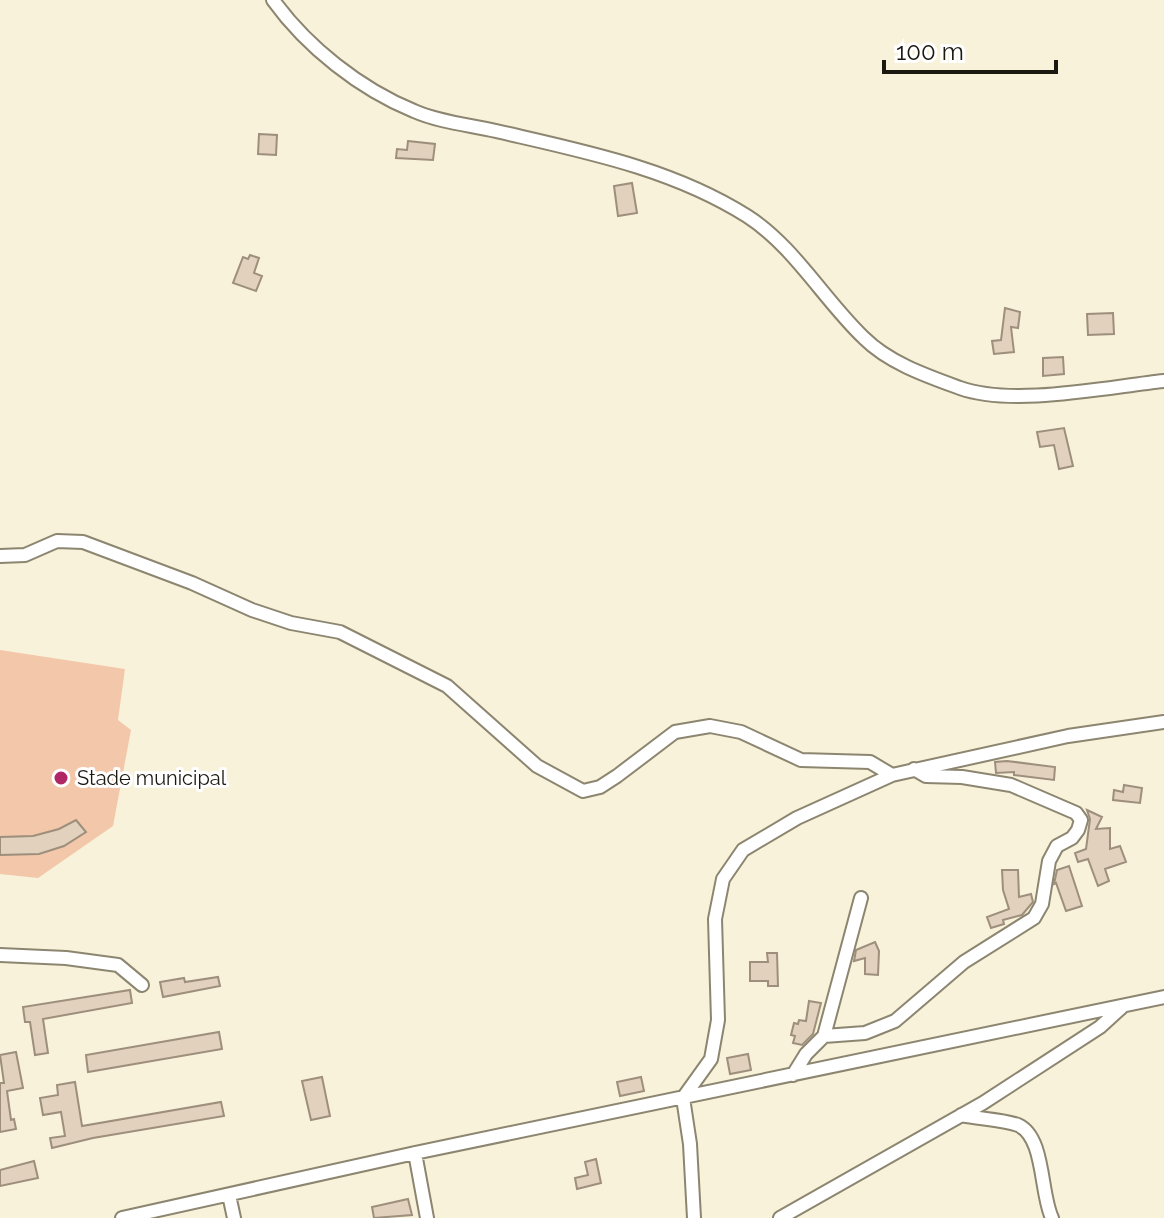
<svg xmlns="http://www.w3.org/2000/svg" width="1164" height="1218" font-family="Raleway,sans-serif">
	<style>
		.green { fill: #f3c7aa }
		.building { fill: #e1d1bd; stroke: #9d8f7c; stroke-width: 2 }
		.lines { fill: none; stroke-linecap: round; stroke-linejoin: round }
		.minor-casing { stroke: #8c8570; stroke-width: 16 }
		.minor { stroke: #fff; stroke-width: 12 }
		.poi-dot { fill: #b12664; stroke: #fff; stroke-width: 3 }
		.labels { text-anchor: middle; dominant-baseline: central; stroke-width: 6; stroke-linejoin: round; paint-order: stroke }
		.poi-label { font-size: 20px; fill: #1b1810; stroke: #fff; text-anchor: start }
	</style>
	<rect width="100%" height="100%" fill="#f9f2da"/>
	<path class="green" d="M0,650L125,669L118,720L131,730L113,826L38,878L0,874Z"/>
	<path class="building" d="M259,134L277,135L276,155L258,154Z
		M408,141L435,144L433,160L396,158L397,149L407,150Z
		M632,183L637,213L618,216L614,186Z
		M250,255L259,258L254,273L262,276L256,291L233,283L243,257L248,259Z
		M1005,308L1020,312L1018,328L1011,327L1014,352L994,354L992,341L1001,340Z
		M1113,313L1114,334L1088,335L1087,314Z
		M1063,357L1064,374L1043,376V358Z
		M1064,428L1073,466L1059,469L1054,445L1040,447L1037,432Z
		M1007,761L1055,767L1054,780L1014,775V772L996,773L995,762Z
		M1124,785L1142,788L1140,803L1113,800L1114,790L1123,792Z
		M1087,810L1102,817L1096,829L1110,828V849L1120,846L1126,862L1105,869L1109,881L1098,886L1088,859L1078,862L1075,853L1086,849L1090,819Z
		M76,820L86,832L64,846L39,854L0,855V837L33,836L59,829Z
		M1069,866L1082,906L1066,911L1056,883L1054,884L1057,870Z
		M1002,870H1018L1019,897L1031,894L1033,902L1022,915L1003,920L1004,924L991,928L987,917L1009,909L1003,890Z
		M875,942L879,951L878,975L865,974V958L854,961L856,950Z
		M767,953H777L778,986H768V981H750V962H768Z
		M218,977L220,986L163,997L160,982L184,978L185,982Z
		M130,990L132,1003L43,1019L48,1053L35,1055L30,1022H25L23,1007Z
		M809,1001L821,1003L813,1034L802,1045L793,1043L795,1036L791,1035L794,1023L798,1024L799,1020L806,1021Z
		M219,1032L222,1049L88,1072L86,1055Z
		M16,1052L23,1088L7,1091L11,1120L14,1119L16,1129L0,1132V1083H4L0,1055Z
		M748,1054L751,1070L730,1074L727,1058Z
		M322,1077L330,1116L311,1120L302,1081Z
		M641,1077L644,1091L620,1096L617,1082Z
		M75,1082L82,1126L221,1102L224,1116L93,1138L52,1148L50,1138L65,1136L61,1112L43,1115L40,1098L58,1095L57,1085Z
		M596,1159L601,1183L577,1189L575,1178L588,1175L585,1162Z
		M34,1161L38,1178L0,1186V1170Z
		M408,1199L412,1215L374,1218L372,1207Z"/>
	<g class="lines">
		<g class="minor-casing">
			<path id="minor" d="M273,0C307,47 360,89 414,111C439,122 470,125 496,131C582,151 671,168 747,216C794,246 824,300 864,338C889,363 927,376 960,388C1013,407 1107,387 1164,381
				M0,556L25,555L57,541L83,542L192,583L252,610L291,623L340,632L447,686L537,766L583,791L600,787L617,776L675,732L710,726L741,732L801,760L870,762L892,775
				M0,955L66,958L118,965L142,985
				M824,1036L861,898
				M793,1075L806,1054L824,1036L865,1033L895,1021L964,962L1034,918L1042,904L1049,861L1057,846L1072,838L1078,830L1081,820L1076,813L1011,785L962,777L926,776L914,769
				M961,1115C978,1119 1001,1119 1018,1125C1045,1137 1040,1193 1052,1218
				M415,1153L427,1218
				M229,1195L234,1218
				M122,1218L415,1153L1164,997
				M694,1218L690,1144L683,1098L711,1059L718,1020L715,919L723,879L743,850L797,818L892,775L1068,736L1164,722
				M780,1218L983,1103L1100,1027L1122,1007"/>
		</g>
		<use href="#minor" class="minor"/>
	</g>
	<circle class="poi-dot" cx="61" cy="778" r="8"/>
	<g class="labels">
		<g class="poi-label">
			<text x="77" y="778">Stade municipal</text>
		</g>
	</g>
	<path d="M884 60v12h172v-12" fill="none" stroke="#1b1810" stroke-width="4"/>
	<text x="896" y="60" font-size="24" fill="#1b1810" stroke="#ffffff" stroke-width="6" paint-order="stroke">100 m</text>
</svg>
